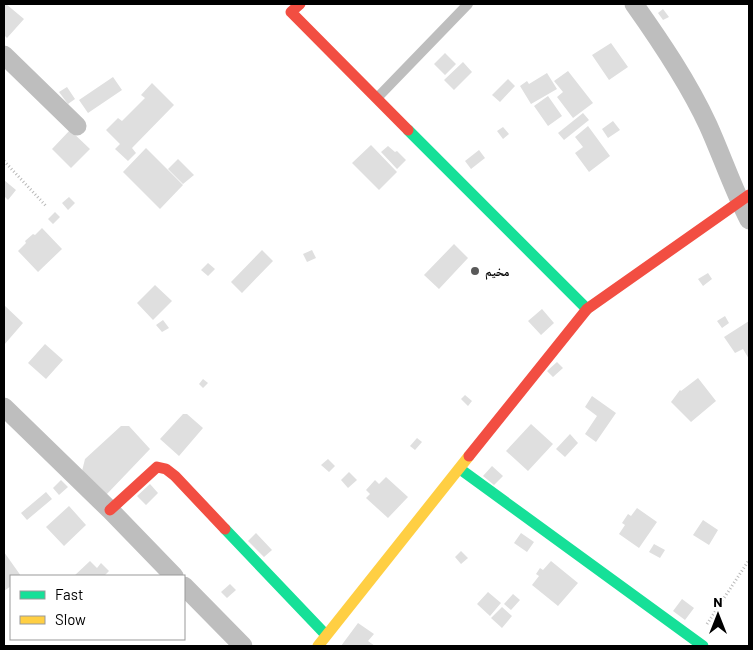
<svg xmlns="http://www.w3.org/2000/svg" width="753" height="650" font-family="Barlow,'Noto Naskh Arabic',sans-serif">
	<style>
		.building { fill: #dfdfdf }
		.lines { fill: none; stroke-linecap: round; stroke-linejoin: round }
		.path { stroke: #b9b9b9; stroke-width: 3; stroke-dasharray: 1 2.5; stroke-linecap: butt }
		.lane { stroke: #bebebe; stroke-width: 10 }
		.street { stroke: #bebebe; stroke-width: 19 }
		.fast { stroke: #16e098; stroke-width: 11 }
		.slow { stroke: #ffcf43; stroke-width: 11 }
		.jam { stroke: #f24e42; stroke-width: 11 }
		.poi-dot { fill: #595959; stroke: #fff; stroke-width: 2 }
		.labels { text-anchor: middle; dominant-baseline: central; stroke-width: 4.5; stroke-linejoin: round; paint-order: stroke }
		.poi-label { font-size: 12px; font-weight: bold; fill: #000; stroke: #fff; text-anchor: start }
	</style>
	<rect width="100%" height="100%" fill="#fff"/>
	<path class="building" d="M4,4H6L24,19L7,38L4,35Z
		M663,9L669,17L663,20L658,13Z
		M611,43L628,67L609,80L592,55Z
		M445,53L456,64L445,75L434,64Z
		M463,62L472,72L454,90L444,80Z
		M568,71L593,103L573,118L557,97L563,92L554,81Z
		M547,73L557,89L531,104L520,86L527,81L529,84Z
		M113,77L122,90L88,113L79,100Z
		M508,79L515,86L500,102L492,95Z
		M152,83L174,105L132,148L136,153L128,161L115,149L120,144L106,130L118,118L122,121L145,98L141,95Z
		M67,87L75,99L68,104L59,92Z
		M548,96L562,116L548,126L534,106Z
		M583,113L589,120L564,140L558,133Z
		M613,121L620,130L608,138L602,129Z
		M588,126L610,156L589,172L575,153L583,147L575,137Z
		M503,127L509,134L503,139L497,131Z
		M70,130L90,149L71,168L52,149Z
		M371,145L397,172L379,190L352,163Z
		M388,146L395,152L397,151L406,160L397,169L381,152Z
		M146,148L183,185L160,209L123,172Z
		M479,150L485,158L471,169L465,161Z
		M178,159L194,175L183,184L168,169Z
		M4,180L16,190L8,200L4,196Z
		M69,197L75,203L68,210L62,203Z
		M55,212L60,217L53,224L48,219Z
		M42,228L62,249L38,272L18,251L26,243L25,241L33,234L35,235Z
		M454,244L468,258L439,289L424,275Z
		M262,250L273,261L242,293L231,282Z
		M312,250L316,258L307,262L303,254Z
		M208,263L215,269L208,276L201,270Z
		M708,273L712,279L703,286L698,279Z
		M155,285L172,301L153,320L137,303Z
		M4,305L23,323L4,345Z
		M542,309L554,323L541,335L528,321Z
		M725,316L729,323L722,328L717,321Z
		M163,320L169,328L162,332L156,325Z
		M749,321V359L743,349L735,353L724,337Z
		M45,344L63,360L46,379L28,363Z
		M557,362L563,368L553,377L547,371Z
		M698,378L716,401L691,422L671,402L680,390L681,391Z
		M203,379L208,383L203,388L199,384Z
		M465,395L472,401L468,406L461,399Z
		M592,396L616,413L596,442L585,434L597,416L585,407Z
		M183,414H187L203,428L179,456L160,439Z
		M531,424L553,444L528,471L506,451Z
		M121,426H129L150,449L106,495L82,471L85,459Z
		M570,434L578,443L565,457L556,449Z
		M417,438L422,442L415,450L410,446Z
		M328,459L335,466L329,472L321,465Z
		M492,466L503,476L494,485L483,476Z
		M349,472L357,480L348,488L341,480Z
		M386,477L408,497L388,518L366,498L370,494L366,490L375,480L379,484Z
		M61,480L68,487L59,495L53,488Z
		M150,484L158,493L146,505L137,496Z
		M46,492L52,499L27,520L21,513Z
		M69,506L86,525L64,546L46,527Z
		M637,508L657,522L639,548L619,534L625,525L622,523L628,514L631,516Z
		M703,520L718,530L709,545L693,535Z
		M256,533L272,550L264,557L248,541Z
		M521,533L534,542L527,552L514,543Z
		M654,544L665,550L660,558L649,552Z
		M461,551L468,558L461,564L455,557Z
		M4,552L21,576H11V586L4,591Z
		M90,561L97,568L101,563L109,571L104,576H74Z
		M551,561L578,583L558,606L532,585L539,576L536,574L540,568L543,570Z
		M230,584L236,590L227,598L221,592Z
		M488,592L501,603L490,616L477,604Z
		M513,594L520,600L511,610L504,604Z
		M682,599L694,608L685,620L673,611Z
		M502,607L512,616L502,628L491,618Z
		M358,623L374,634L368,641L375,646H341Z"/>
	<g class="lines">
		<path class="path" d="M4,161L47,207
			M707,624L749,560"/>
		<path class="lane" d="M378,97L468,4"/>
		<path class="street" d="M634,4C661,42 688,82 708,125C722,156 733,189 749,220
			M4,55L77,126
			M4,407L110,510L174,576
			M184,586L243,646"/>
		<path class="fast" d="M408,130L587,309
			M460,469L703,646
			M225,529L326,635"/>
		<path class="slow" d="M318,646L469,456"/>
		<path class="jam" d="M300,4L291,12L408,130
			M469,456L587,309L749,195
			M110,510L157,467L166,469L175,476L225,529"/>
	</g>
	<circle class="poi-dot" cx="475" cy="271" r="5"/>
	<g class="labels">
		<g class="poi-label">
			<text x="485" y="271">مخيم</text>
		</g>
	</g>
	<rect width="753" height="650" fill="none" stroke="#000000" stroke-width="10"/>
	<rect x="10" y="575" width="175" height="65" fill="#ffffff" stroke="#999999"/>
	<rect x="20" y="591" width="25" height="8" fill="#16e098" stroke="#999999"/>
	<text x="55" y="600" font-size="15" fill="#000000">Fast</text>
	<rect x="20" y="616" width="25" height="8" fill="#ffcf43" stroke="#999999"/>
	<text x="55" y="625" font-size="15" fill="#000000">Slow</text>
	<g transform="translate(718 615)" stroke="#ffffff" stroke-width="4" paint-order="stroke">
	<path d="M0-4L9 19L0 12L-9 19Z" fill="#000000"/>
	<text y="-8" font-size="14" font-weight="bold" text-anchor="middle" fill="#000000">N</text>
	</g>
</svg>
